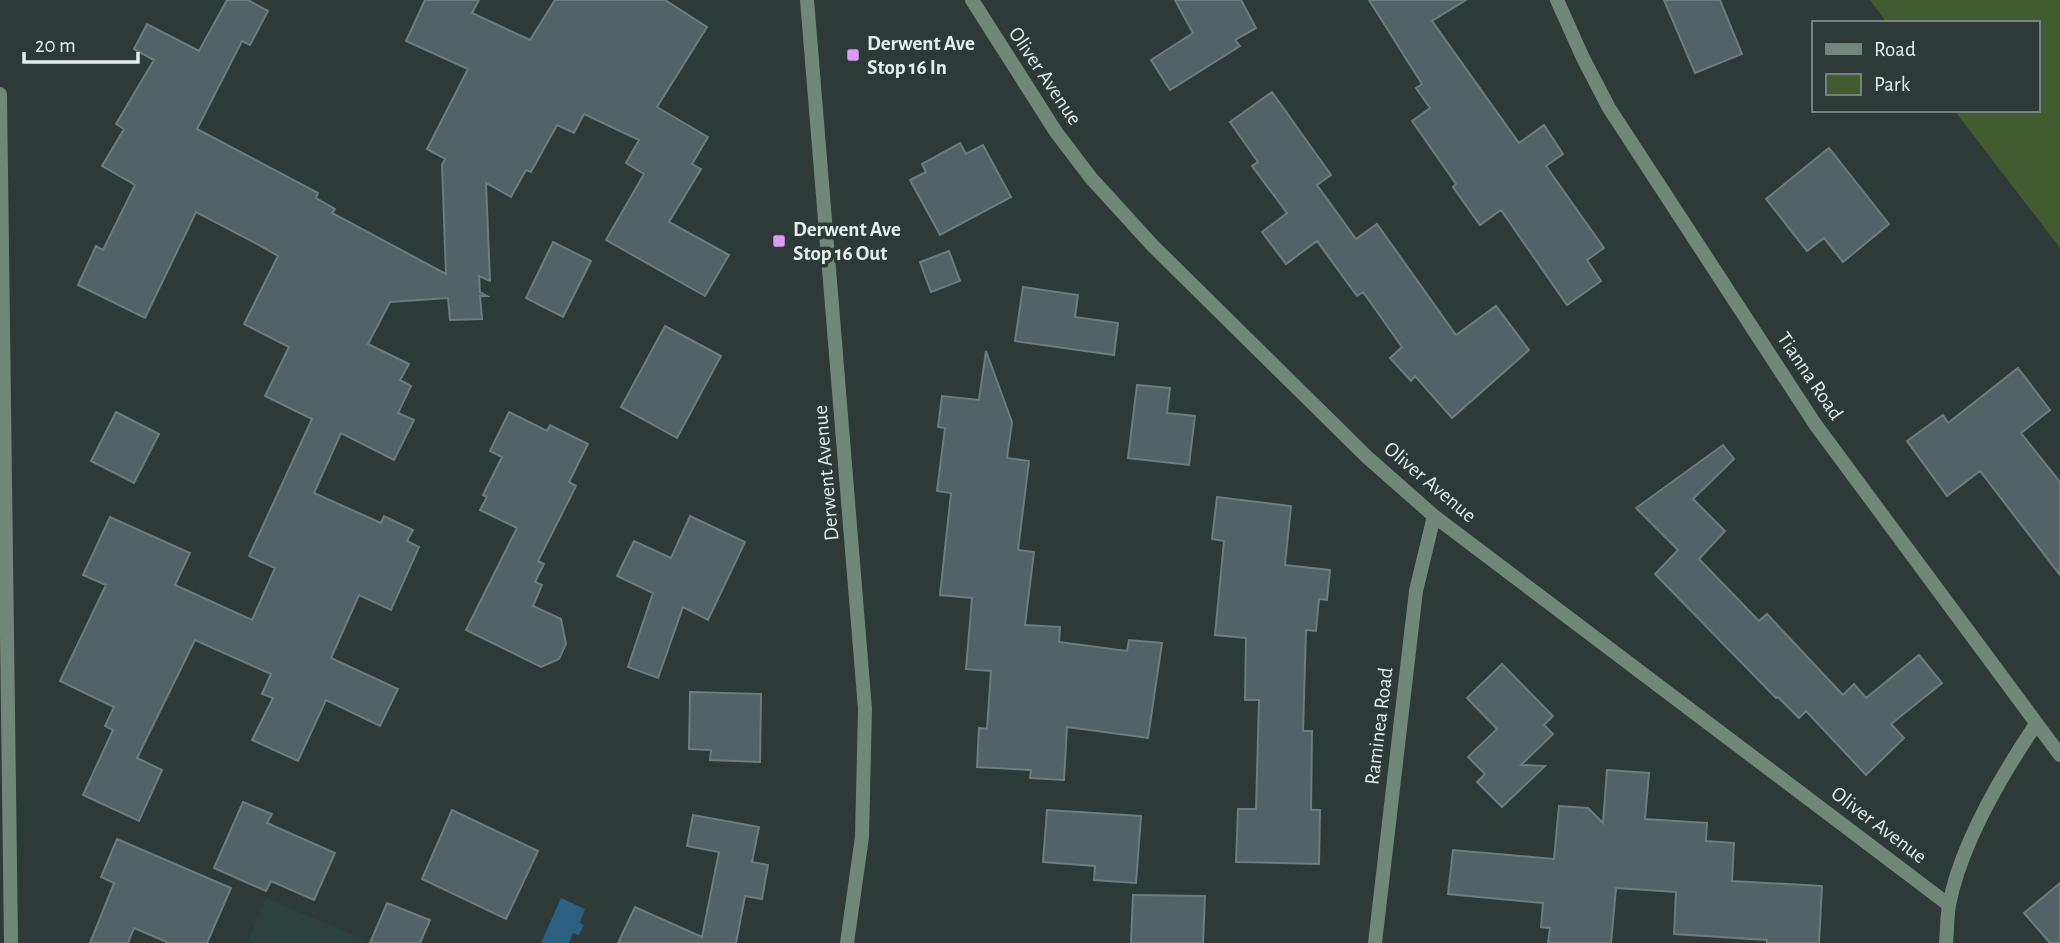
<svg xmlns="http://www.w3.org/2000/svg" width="2060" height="943" font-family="'Alegreya Sans',sans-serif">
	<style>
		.built { fill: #2b423e }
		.green { fill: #425b30 }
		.water { fill: #2a6181 }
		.building { fill: #536265; stroke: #6d7c7f; stroke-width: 2 }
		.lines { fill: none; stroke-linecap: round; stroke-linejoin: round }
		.service { stroke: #708879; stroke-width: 14 }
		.minor { stroke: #708879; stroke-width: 14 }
		.poi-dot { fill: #da9af6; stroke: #2d3a38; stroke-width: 2.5 }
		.labels { text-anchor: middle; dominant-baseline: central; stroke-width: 7; stroke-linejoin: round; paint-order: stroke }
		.poi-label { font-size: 21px; font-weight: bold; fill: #e6eeed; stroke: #2d3a38; text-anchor: start }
		.street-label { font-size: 21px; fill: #e6eeed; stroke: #2d3a38 }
	</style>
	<rect width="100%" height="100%" fill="#2d3a38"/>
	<path class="built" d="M266,898L373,943H247Z"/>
	<path class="green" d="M1870,0H2060V248L1954,110H2037V23H1887Z"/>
	<path class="water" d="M561,898L585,909L580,923L584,925L579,935L573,933L569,943H541Z"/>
	<path class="building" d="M227,0H248L268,11L250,45L242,41L197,129L318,193L316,198L335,209L332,213L446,274L442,165L445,159L427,149L468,69L406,41L425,0H479L472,13L530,40L555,0H665L707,27L657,107L708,137L692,164L701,169L669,222L729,255L705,296L606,240L644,174L626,163L639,140L584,114L574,133L557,125L531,172L526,170L511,197L486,183L490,281L479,276L480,292L487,296H480L482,319L450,320L448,298L390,302L368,344L409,364L400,380L411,386L398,413L414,420L394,460L341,433L314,493L381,523L384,516L413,530L407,541L419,547L391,610L359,595L331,658L398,689L380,726L326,700L298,761L252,740L273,698L262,694L271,674L195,640L137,758L162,770L139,821L83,795L113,730L105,726L114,707L60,681L106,585L83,575L110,517L190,553L175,585L252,620L275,568L249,556L312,419L265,396L289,347L244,324L278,256L257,244L196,212L145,318L78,285L96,246L103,250L135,185L102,166L124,129L116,124L154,60L134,49L147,24L199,51Z
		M1175,0H1241L1256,28L1235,40L1240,46L1170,90L1151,60L1193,33Z
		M1369,0H1466L1432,21L1519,143L1544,125L1563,154L1546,166L1604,248L1587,260L1601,281L1567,305L1501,210L1480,225L1453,187L1456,184L1412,121L1430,108L1416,88L1422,84Z
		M1664,0H1720L1742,54L1695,73Z
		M1272,92L1331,175L1317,185L1356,239L1377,224L1456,335L1496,306L1529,350L1452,418L1415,376L1411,381L1390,358L1402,347L1363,292L1357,296L1317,241L1286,264L1262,232L1287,213L1252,166L1258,162L1230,122Z
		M960,143L966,154L983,145L1011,197L940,235L910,180L926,172L922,164Z
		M1829,148L1889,224L1843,262L1824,238L1807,251L1766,199Z
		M553,242L591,261L563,317L526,298Z
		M949,251L960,281L931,292L920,262Z
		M1023,287L1078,295L1075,317L1118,323L1114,355L1015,341Z
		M665,326L721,356L677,438L621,407Z
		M986,351L1012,422L1007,458L1029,461L1018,550L1034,552L1025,625L1060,627L1059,642L1127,651L1129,640L1162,643L1148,738L1067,727L1064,780L1030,778L1031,770L977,767L979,728L987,729L991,671L966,669L972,598L940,595L951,493L937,491L945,428L938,427L942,396L979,400Z
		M2018,368L2050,410L2021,433L2060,482V575L1980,471L1947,496L1907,441L1943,415L1948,423Z
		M1137,385L1170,388L1167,413L1195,416L1189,465L1128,458Z
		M116,412L159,434L134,483L91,461Z
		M509,412L547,431L550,425L588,444L569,482L576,486L538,561L544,564L535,582L542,585L533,606L561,619L566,644L559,659L541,667L466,630L517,528L480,510L487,497L483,495L502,457L490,451Z
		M1723,445L1734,459L1693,499L1725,531L1699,559L1759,621L1767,614L1843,695L1854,684L1866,698L1919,655L1942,683L1891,724L1904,738L1866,775L1806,711L1799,718L1778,697L1776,698L1655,574L1678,550L1636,508Z
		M1217,497L1291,506L1285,565L1330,570L1327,600L1319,599L1316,631L1306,630L1303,731H1312L1311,810H1320L1319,864L1236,862L1238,809H1256L1259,700H1245L1246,638L1215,635L1224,541L1212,539Z
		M690,516L745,542L708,620L683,607L658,678L628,667L653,593L617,576L634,541L671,558Z
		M1502,664L1553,716L1544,725L1553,734L1521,765L1545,766L1502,807L1477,782L1485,774L1468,757L1497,729L1467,698Z
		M690,692L761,694L760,762L710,760L711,750L689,749Z
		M1607,770L1649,773L1645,819L1707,823L1706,841L1734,843L1732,881L1822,886L1819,943H1767V940L1674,934L1676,892L1616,888L1611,943H1548L1550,928L1541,927L1543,903L1448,894L1453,850L1554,859L1559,806L1588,808L1603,823Z
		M243,802L272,814L267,823L335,853L314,900L271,881L266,891L214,868Z
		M452,810L538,851L506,919L422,879Z
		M1047,810L1141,816L1136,883L1094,880L1095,866L1043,862Z
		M693,815L759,827L752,862L768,865L762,899L745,896L736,943H618L635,907L702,937L719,852L687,846Z
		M117,839L231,888L207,943H169L134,928L128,943H90L114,883L101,877Z
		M2060,883V943H2050L2024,913Z
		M1133,895L1205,896L1203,943H1131Z
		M387,903L430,920L420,943H370Z"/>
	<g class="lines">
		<path class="service" d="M1557,0L1583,58L1609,108L1815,424L2060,755"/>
		<path class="minor" d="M807,0L865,709L862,837L847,943
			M972,0L1056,132L1091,178L1153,246L1367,457L1434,516L1949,905
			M0,94L11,943
			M1375,943L1416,591L1434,516
			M1946,943C1947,931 1947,917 1949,905C1961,843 2001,776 2036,724"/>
	</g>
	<g class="poi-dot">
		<rect x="846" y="48" width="14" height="14" rx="3.5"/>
		<rect x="772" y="234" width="14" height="14" rx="3.5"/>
	</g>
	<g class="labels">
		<g class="poi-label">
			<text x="867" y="43">Derwent Ave<tspan x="867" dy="24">Stop 16 In</tspan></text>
			<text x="793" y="229">Derwent Ave<tspan x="793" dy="24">Stop 16 Out</tspan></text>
		</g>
		<g class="street-label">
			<text transform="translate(1045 76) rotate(56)">Oliver Avenue</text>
			<text transform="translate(1810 376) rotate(56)">Tianna Road</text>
			<text transform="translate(826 473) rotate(-95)">Derwent Avenue</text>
			<text transform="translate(1430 482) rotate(40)">Oliver Avenue</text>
			<text transform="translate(1379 726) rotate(-83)">Raminea Road</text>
			<text transform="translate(1879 825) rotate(37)">Oliver Avenue</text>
		</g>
	</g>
	<rect x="1812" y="21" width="228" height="91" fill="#2d3a38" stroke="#778280" stroke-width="2"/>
	<rect x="1826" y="44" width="35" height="10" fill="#708879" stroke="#778280" stroke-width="2"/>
	<text x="1874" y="56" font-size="21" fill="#e6eeed">Road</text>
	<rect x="1826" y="74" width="35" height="21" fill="#425b30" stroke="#778280" stroke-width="2"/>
	<text x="1874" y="91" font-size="21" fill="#e6eeed">Park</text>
	<path d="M24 52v10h114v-10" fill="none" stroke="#e6eeed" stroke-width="3.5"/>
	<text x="35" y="52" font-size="21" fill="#e6eeed" stroke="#2d3a38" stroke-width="5" paint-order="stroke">20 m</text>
</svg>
